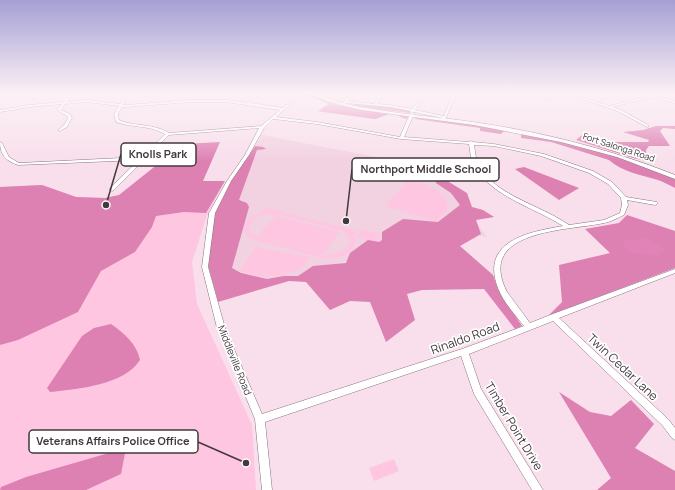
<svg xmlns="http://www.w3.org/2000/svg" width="675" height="490" font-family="Manrope,sans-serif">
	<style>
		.built { fill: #f2d1e1 }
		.green { fill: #ffc6e2; fill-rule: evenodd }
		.forest { fill: #dd80b2 }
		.water { fill: #e183b6 }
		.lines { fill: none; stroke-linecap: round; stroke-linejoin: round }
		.minor-casing { stroke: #8a747f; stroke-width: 1 }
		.major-casing { stroke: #8a747f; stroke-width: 1 }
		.minor { fill: #fff; fill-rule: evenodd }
		.major { fill: #fff; fill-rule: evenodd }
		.labels { text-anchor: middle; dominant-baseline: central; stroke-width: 3.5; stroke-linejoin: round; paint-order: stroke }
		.far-street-label { font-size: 9px; fill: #42393d; stroke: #fff }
		.street-label { font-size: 10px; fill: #42393d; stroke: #fff }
		.near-street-label { font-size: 12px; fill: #42393d; stroke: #fff }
		.leader { fill: none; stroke: #42393d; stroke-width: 1.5 }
		.callout-dot { fill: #42393d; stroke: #fff; stroke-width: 1.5 }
		.callout { fill: #fff; stroke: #42393d; stroke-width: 1.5 }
		.callout-label { font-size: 11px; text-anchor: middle; font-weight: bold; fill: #42393d }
	</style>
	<rect width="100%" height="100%" fill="#f8dfeb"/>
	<path class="built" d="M262,135L397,161L425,159L487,237L445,229L420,234L324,270L221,300L218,213Z"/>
	<path class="green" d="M408,180C427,185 438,185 448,205L446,212L436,221L385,206Z
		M203,181H225L207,215L192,262L197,304L252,425L256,490H0V187L42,185L76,197L105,198Z
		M266,208L357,231C354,236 356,237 355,243C352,258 333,259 321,258L252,239L245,233L244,225C249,216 259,215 266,208ZM266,214L281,215L340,230C365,242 339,255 323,255L252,235L249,228C251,219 258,216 266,214Z
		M276,216L339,232L324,254L257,236Z
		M361,229L381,234L376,242L356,237Z
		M255,247L309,257C297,282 263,277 240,272Z
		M394,459L399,471L374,481L369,468Z"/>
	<path class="forest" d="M304,94C315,94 323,101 334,104C358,110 383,112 408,116L407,119L400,117V116L390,114L375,119L323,112L318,111L329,104Z
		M347,103L393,107L410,111L409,113L361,107Z
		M416,117C467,122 521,129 572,142C607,152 641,166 675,179V188C669,185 664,182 658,180C642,175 622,172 609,160L551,142L521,138V134L504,131L501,134L480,131V128L415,119Z
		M656,126H675V129L663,128L660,131L670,146H649L646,150L647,161L633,158L576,140L582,135L600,142H648L649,140L623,132L643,130Z
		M220,142L203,181H225L206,213L184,212L156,216L152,227L135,252L101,271L78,312L18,340L0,345V187L42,185L76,197L105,198L119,195L183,144Z
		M255,146L263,147L266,149L257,150L239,200L247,203L249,207L232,268L241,273L267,279L284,276H298L313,266L346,263L350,253L368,240L379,242L382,240V232L403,219L438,222L460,205L451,193L436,183V178L417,160L434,161L449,182L467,193L472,207L483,210L494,217L476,220L481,234L460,246L493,275L498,289L522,326L515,329L484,289L422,290L407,294L415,320L386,342L370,302L350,301L330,310L306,282L289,281L218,302L208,265L215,213L231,181Z
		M524,167L579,188L559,200L515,169Z
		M627,215L675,231V268L548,316L562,302L559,265L610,253L585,229L619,223Z
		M111,324C124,333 137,344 140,360C124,385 78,389 50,392L47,388L82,336L94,328Z
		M559,392L590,412L611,416L631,400L654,424L635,448L675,471V490H597L611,478Z
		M126,448L121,474L86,490H0L1,487L26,477Z"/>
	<path class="water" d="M646,238L666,249L660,256L634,253L624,248V241Z"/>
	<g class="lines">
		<g class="minor-casing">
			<path id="minor" d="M70,94H73L67,102L86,100L120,104L126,94H128L123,105H126L191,100H226L248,103L252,98L254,94H256V98L251,103L283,108L299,94H302L276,117L317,122L400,137L410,114L412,113L410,112L411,111L390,107L347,103L342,105L340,104L345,101L350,94H353L348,101L374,104L380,94H382L378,104L390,105L412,109L424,94H426L415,110L444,116L453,94H456L445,120H443V118L414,112L412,113L414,114L404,137L469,142L471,141L473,142L494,144L544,154L593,171L612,182L626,197L657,202L658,203L657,204L655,205L627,200L628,205L624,215C617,218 611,222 604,223C568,231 475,229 507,292L530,323L550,315L675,269V273L559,318L668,419L675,428V440L672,438L662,425L553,321L469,354L481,389L543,490H532L474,394L461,356L265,422L272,490H262L255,419L217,328L202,267L209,213L227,181L245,155L259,128L169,135L114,190L112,191L109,189L110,188L139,160L18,165C6,161 0,155 0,142L2,143L9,157L19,163L142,157L165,134C150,125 132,128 116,122L114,114L119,106L86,102L65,104L61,110L70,114L72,118L67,127L60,131L58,130L64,125L68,118L67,116L57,110L62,104L29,107L0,112V110L29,105L63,102ZM191,102H226L280,110L261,126L169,133C153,123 135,127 119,120L118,114L122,107H126ZM273,119L317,124L401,139L469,144C470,149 470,155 472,160C485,195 534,207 563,226C528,232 480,241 498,288C503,302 515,314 524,326L462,349L262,414L225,328L208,267L215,213L231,181L249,155L264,128ZM474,145L494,146L541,156L589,173L608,184L621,198L622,205L620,213L604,220L569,225C560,219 551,214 542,210C518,198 487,187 477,160C475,155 475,150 474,145Z
				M507,94H511L518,97L515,98Z
				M536,94H540L552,100L549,101Z
				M568,94H572L610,106L654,94H658L654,96L675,101V103L651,97L613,107L619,109L648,125L649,126L647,127L617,111Z"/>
		</g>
		<g class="major-casing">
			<path id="major" d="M312,94C321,93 336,102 346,104C355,106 364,108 373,109C406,115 440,117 473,122C542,132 610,149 675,175V179L617,157L561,142L474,125L361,110L327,101Z"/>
		</g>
		<use href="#minor" class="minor"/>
		<use href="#major" class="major"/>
	</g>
	<linearGradient id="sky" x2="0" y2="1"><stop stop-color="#a5a0d4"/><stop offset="0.58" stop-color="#fcf1f6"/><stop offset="1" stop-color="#fcf1f6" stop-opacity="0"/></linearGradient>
	<rect width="675" height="162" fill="url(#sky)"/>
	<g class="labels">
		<g class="far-street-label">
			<text transform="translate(619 147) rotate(18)">Fort Salonga Road</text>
		</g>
		<g class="street-label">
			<text transform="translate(235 360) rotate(68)">Middleville Road</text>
		</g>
		<g class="near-street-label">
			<text transform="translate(465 338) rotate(-20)">Rinaldo Road</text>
			<text transform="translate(623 367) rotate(43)">Twin Cedar Lane</text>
			<text transform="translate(514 426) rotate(59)">Timber Point Drive</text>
		</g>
	</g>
	<path class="leader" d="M106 205L121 154M346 221L352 169M246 463L198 442"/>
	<g class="callout-dot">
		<circle cx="106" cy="205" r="4"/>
		<circle cx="346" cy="221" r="4"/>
		<circle cx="246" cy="463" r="4"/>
	</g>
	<g class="callout">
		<rect x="121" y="143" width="75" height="23" rx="4"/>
		<rect x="352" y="158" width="147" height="23" rx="4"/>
		<rect x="29" y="430" width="169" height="23" rx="4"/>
	</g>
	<g class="callout-label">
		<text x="158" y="158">Knolls Park</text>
		<text x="426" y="173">Northport Middle School</text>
		<text x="113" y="445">Veterans Affairs Police Office</text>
	</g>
</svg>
